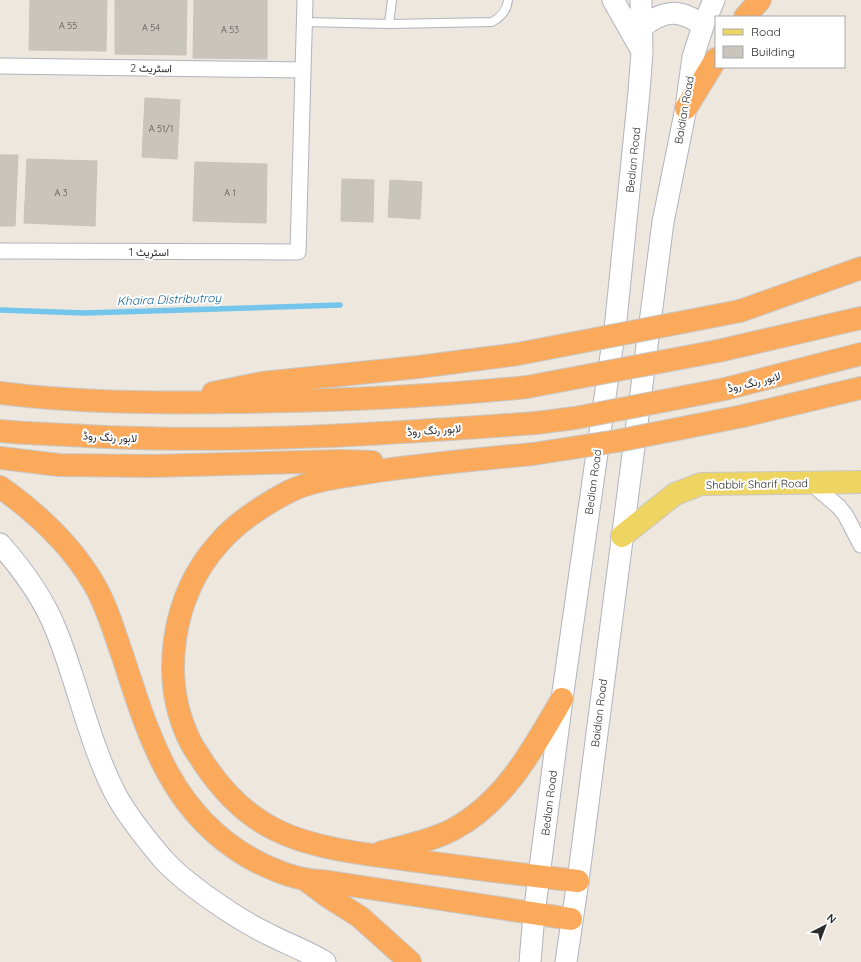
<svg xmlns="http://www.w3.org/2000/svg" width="861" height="962" font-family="Quicksand,Vazirmatn,sans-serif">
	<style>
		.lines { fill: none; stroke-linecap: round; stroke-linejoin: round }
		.stream { stroke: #74c5ec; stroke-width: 5.5 }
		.building { fill: #c9c5bc; stroke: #c8c3b8 }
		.lane-casing { stroke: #b1b3bf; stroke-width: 10 }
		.street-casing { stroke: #b1b3bf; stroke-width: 17 }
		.secondary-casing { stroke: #b1b3bf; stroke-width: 23 }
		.primary-casing { stroke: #c8c8c8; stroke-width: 24 }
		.highway-casing { stroke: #c8c8c8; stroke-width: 24 }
		.lane { stroke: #fff; stroke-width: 8 }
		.street { stroke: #fff; stroke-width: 15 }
		.secondary { stroke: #fff; stroke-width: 21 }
		.primary { stroke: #eed562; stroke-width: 22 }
		.highway { stroke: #fba95b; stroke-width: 22 }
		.highway-bridge-casing { stroke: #c8c8c8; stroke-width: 24; stroke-linecap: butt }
		.highway-bridge { stroke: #fba95b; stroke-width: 22 }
		.labels { text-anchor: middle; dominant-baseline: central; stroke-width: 4; stroke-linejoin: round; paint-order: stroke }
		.number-label { font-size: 9px; fill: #52524f }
		.street-label { font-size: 11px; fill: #2b2b2b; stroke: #fff }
		.water-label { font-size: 12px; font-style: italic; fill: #10639a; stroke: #fff }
	</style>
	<rect width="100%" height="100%" fill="#ede7de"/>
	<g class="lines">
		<path class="stream" d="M0,310L85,313L340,305"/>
	</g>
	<path class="building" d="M30,0H107L106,51L29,50Z
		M115,0H187L186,55L115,54Z
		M194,0H267V59L193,58Z
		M145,98L180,100L177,159L142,157Z
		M0,155H18L15,226H0Z
		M27,159L97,161L95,226L24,223Z
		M195,162L267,164L266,223L193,221Z
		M342,179L374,180L373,222L341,221Z
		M390,180L422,182L420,219L388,217Z"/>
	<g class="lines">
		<g class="lane-casing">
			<path id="lane" d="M305,22L389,24L492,22C501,17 507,11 508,0
				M389,24L392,0"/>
		</g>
		<g class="street-casing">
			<path id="street" d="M0,66L303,70
				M0,251L298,252L305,0
				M811,483L839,507L846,516L861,545"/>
		</g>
		<g class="secondary-casing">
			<path id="secondary" d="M613,0L642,51
				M642,27C664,10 680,8 703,26
				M0,544C23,570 43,597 56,630C78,684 89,743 116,795C128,817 146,839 162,858C185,884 237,919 268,934C287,944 307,951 325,962
				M530,962L534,914L562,699L616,320L639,92L642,52L641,0
				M566,962L578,881L663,222L686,108L693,57L703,26L714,0"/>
		</g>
		<g class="primary-casing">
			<path id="primary" d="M622,536L675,494L701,484L861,482"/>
		</g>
		<g class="highway-casing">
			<path id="highway" d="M745,17L760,0
				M686,108L716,59
				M740,311L861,268
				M718,351L861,318
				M725,389L861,354
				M0,393C77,403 155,403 233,402C331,401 429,397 527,387
				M213,393L262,383L418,367L518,354
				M743,416L861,388
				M0,431C28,434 57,434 85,436C235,444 386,434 536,423
				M533,454C479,459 425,464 371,472C344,477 315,479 290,491C265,504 237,522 219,543C172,595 159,678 190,741C193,748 199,755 203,762C222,791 246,816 278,831C317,850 373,855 417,861C470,868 524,875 578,881
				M0,458L59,465L152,466L341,461L372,462
				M0,487C37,513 71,545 94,584C107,606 114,632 123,657C149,737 171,813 250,858C272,870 298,881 323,881L571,919
				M382,852C405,846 430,841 452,830C505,802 533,749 562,699
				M307,881L327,896L360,917L410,962"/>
		</g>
		<use href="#lane" class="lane"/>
		<use href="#street" class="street"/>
		<use href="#secondary" class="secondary"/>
		<use href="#primary" class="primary"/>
		<use href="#highway" class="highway"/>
		<g class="highway-bridge-casing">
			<path id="highway-bridge" d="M518,354L740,311
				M527,387L718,351
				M536,423L575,418L725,389
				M533,454L617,441L743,416"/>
		</g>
		<use href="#highway-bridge" class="highway-bridge"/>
	</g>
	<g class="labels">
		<g class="number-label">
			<text x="68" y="25">A 55</text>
			<text x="151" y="27">A 54</text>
			<text x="230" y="29">A 53</text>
			<text x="161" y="128">A 51/1</text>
			<text x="61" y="192">A 3</text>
			<text x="230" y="192">A 1</text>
		</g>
		<g class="street-label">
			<text transform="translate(151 68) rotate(1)">اسٹریٹ 2</text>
			<text transform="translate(684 110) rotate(-80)">Baidian Road</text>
			<text transform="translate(633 160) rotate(-84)">Bedian Road</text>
			<text x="149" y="252">اسٹریٹ 1</text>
			<text transform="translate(754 382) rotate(-14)">لاہور رنگ روڈ</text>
			<text transform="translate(434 430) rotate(-4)">لاہور رنگ روڈ</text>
			<text transform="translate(110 437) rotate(3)">لاہور رنگ روڈ</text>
			<text transform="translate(593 482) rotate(-82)">Bedian Road</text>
			<text transform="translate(757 484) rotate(-1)">Shabbir Sharif Road</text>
			<text transform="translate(599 713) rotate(-83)">Baidian Road</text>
			<text transform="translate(549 803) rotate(-83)">Bedian Road</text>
		</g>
		<g class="water-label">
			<text transform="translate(169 299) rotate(-2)">Khaira Distributroy</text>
		</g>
	</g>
	<rect x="715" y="16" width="130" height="52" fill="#ffffff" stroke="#aaaaaa"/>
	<rect x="723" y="29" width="20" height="6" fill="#eed562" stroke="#aaaaaa"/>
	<text x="751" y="36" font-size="12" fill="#2b2b2b">Road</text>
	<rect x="723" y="46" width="20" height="12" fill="#c9c5bc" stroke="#aaaaaa"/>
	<text x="751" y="56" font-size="12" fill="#2b2b2b">Building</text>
	<g transform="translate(825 926) rotate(42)" stroke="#ffffff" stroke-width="3" paint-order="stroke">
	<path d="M0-3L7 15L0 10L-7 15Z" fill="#2b2b2b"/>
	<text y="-6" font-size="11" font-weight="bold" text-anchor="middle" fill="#2b2b2b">N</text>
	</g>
</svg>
